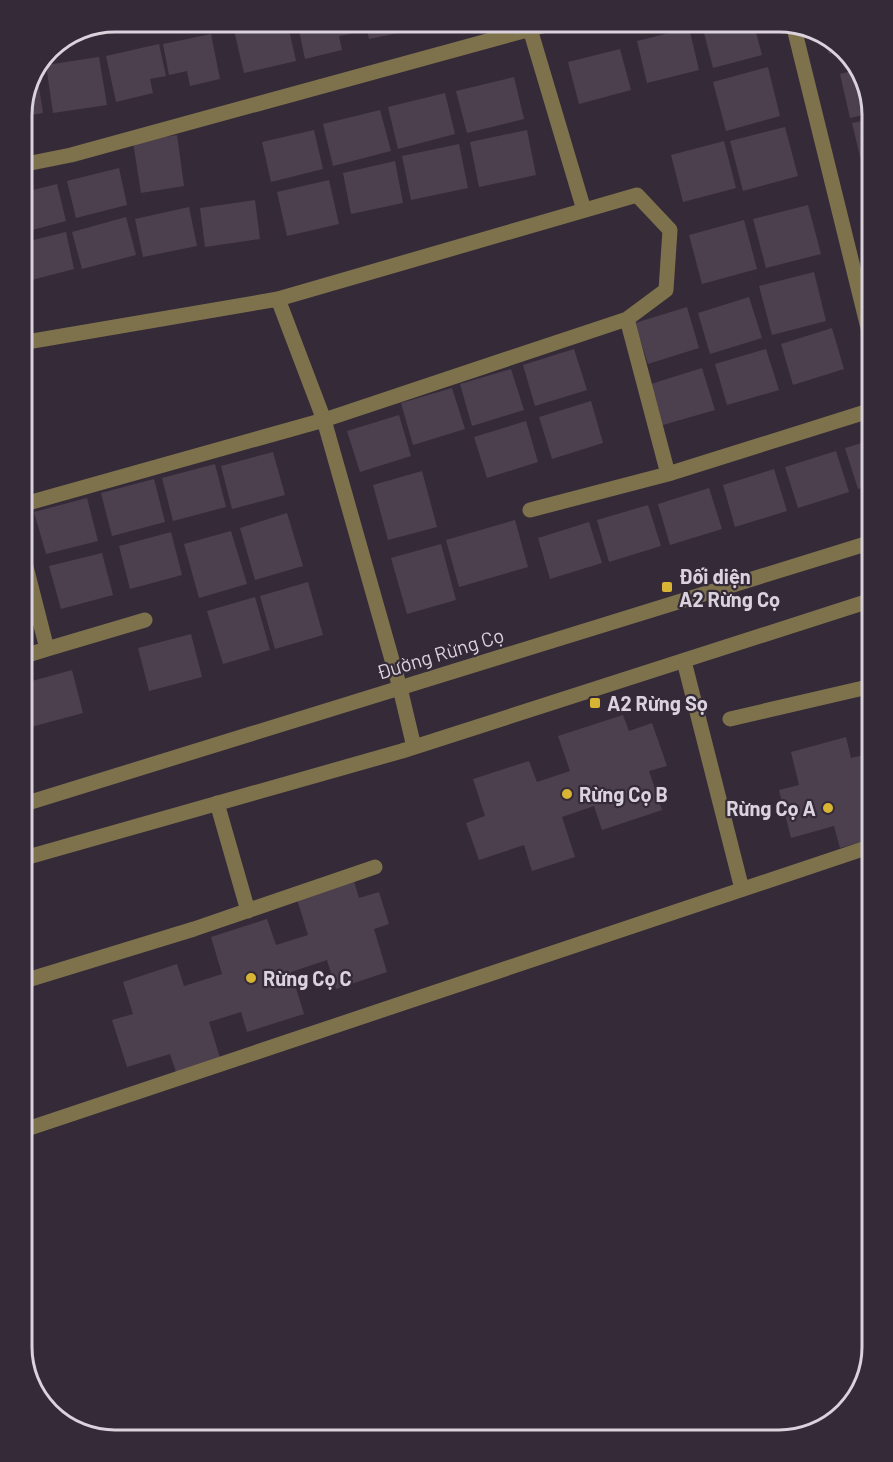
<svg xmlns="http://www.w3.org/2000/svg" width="893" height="1462" font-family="Barlow,sans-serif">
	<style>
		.building { fill: #4c404f }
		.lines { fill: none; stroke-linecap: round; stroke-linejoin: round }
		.minor { stroke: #7e724d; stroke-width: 15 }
		.poi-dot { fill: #d8b434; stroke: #352a38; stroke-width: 2 }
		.labels { text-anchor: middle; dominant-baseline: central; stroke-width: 4.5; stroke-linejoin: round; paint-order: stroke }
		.poi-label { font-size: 20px; font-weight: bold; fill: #dad2dc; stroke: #352a38; text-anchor: start }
		.street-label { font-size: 20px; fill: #dad2dc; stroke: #352a38 }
		.rim { fill: none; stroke: #dad2dc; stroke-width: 3 }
	</style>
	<rect width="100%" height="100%" fill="#352a38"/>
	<path class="building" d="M256,21H287L296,61L244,73L233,26Z
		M297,21H353L355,33L339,36L342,50L305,59Z
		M365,21H400L403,32L369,39Z
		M701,21H753L762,55L713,68Z
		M689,28L699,70L647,83L637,41Z
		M211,34L220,79L190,86L187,71L169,75L163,44Z
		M824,35L831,37L843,51L829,54Z
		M159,44L166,76L150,79L153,93L116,102L106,56Z
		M620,49L631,90L579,104L568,62Z
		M99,57L107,105L53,113L46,65Z
		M768,67L780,116L726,131L713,82Z
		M859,69L862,73L872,113L850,118L840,74Z
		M37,74L43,113L21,117V109Z
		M514,77L524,119L467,133L456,91Z
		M445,93L455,134L398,149L388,107Z
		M380,110L391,151L333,166L323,124Z
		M872,119V171L864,173L852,123Z
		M785,127L798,176L743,191L730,141Z
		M314,130L323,169L271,182L262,142Z
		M527,130L536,175L479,187L470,142Z
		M177,135L184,186L141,193L133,142Z
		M724,141L736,188L683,202L671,155Z
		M459,144L468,188L411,200L402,156Z
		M395,161L403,203L351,214L343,173Z
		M119,168L127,205L76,218L67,181Z
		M329,180L339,224L287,236L277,192Z
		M57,184L66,221L21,233V193Z
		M255,200L260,239L205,247L200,208Z
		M808,205L821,254L766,268L753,219Z
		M189,207L197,246L143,257L135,219Z
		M126,217L136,255L82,269L72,232Z
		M744,220L757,269L702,284L689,235Z
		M66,232L74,269L24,282L21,272V243Z
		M814,272L826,321L772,335L759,286Z
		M749,297L762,338L710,354L698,313Z
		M687,307L699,348L648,364L635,323Z
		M832,328L844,369L793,385L781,344Z
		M574,349L587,390L535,406L523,365Z
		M766,349L779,390L727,405L715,364Z
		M702,368L715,410L663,425L651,384Z
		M511,369L524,410L472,426L460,384Z
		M452,388L465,429L413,445L401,403Z
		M591,401L603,443L552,459L539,417Z
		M399,415L411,456L360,472L347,431Z
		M526,421L538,462L487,478L474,437Z
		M872,440V485L858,489L845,448Z
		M836,451L849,492L798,508L785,467Z
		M273,452L285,495L232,509L221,466Z
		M215,464L226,507L173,521L162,478Z
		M774,469L787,511L735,527L723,485Z
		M422,471L437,527L388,540L373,485Z
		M154,479L165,522L112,536L101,493Z
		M709,488L722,529L670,545L658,504Z
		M87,498L98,541L46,554L34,512Z
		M648,505L661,546L609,562L597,520Z
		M287,513L303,566L255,580L240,528Z
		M515,520L528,567L459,587L446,540Z
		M589,522L602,563L550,579L538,538Z
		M231,531L247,584L199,598L184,544Z
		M171,532L182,575L130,589L119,546Z
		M441,544L456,600L407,614L391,558Z
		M102,553L113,595L61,609L49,566Z
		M308,582L323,635L275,649L260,596Z
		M255,597L270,650L223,664L207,611Z
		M191,634L202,677L149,691L138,648Z
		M72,670L83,713L31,727L21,684Z
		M623,715L629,731L652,723L667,766L649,771L662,810L602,830L594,806L562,817L575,857L532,871L524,845L479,860L466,823L485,816L473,779L529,761L537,782L570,771L558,736Z
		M846,737L851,758L872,753V839L840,848L834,826L791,838L779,790L799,785L791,752Z
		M353,878L359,898L379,892L389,924L374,929L387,972L336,989L327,960L291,972L304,1014L247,1032L241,1012L209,1022L221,1061L177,1075L170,1054L127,1067L112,1020L133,1014L123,982L177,964L184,986L222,974L211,937L267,919L276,945L308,935L296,896Z"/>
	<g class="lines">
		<path class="minor" d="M793,24L872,344
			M530,29L584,210
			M21,165L71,155L560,21
			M627,319L668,474
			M21,343L278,299L637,195L670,230L666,290L627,319L324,420L400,688L414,747
			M21,505L324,420L278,299
			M530,510L668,474L872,410
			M21,547L47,649L145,620
			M21,657L47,649
			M684,661L742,889
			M730,719L872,686
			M217,803L248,911
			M21,805L872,542
			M21,859L402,751L872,600
			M21,982L194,929L375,867
			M21,1131L872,846"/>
	</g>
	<g class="poi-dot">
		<rect x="661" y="581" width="12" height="12" rx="3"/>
		<rect x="589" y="697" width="12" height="12" rx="3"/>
		<circle cx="567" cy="794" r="6"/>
		<circle cx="828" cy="808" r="6"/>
		<circle cx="251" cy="978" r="6"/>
	</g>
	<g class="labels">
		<g class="poi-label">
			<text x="679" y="576">Đối diện<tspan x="679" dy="23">A2 Rừng Cọ</tspan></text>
			<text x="607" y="703">A2 Rừng Sọ</text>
			<text x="579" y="794">Rừng Cọ B</text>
			<text x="816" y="808" text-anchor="end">Rừng Cọ A</text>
			<text x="263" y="978">Rừng Cọ C</text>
		</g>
		<g class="street-label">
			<text transform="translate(440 653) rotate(-17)">Đường Rừng Cọ</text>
		</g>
	</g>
	<path d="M0 0H893V1462H0ZM115 32H779A83 83 0 0 1 862 115V1347A83 83 0 0 1 779 1430H115A83 83 0 0 1 32 1347V115A83 83 0 0 1 115 32Z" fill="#352a38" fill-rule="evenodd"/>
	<path class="rim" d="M115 32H779A83 83 0 0 1 862 115V1347A83 83 0 0 1 779 1430H115A83 83 0 0 1 32 1347V115A83 83 0 0 1 115 32Z"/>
</svg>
